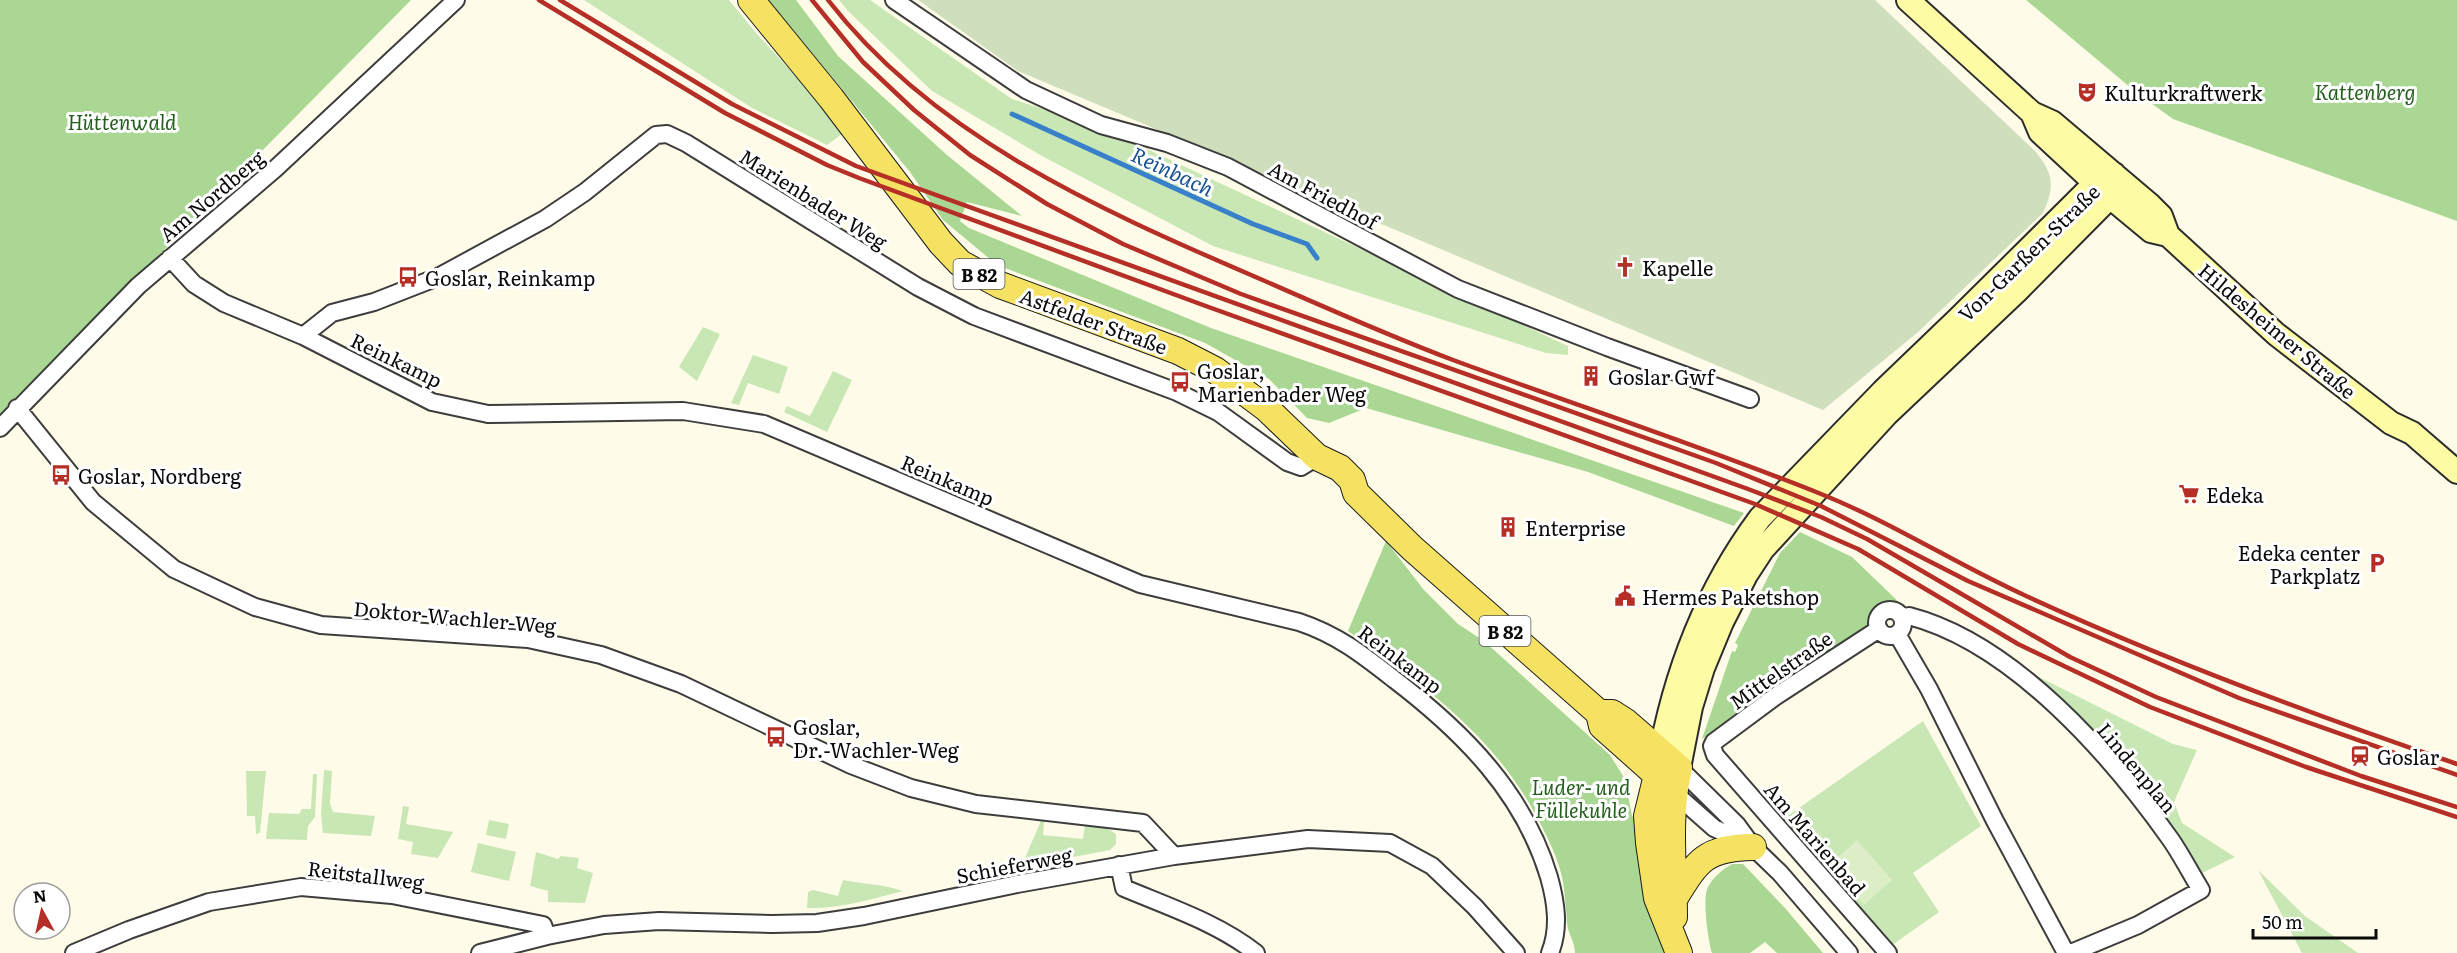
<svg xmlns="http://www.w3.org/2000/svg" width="2457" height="953" font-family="Literata,serif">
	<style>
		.green { fill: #c9e7b4 }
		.forest { fill: #abd794 }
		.cemetery { fill: #cfdebc }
		.pitch { fill: #dceec5 }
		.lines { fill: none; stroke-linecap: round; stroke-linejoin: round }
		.stream { stroke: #3880c9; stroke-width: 5 }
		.street-casing { stroke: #3d3d3d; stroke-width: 20 }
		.secondary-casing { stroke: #2c2c2c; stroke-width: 26 }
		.primary-casing { stroke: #1b1b1b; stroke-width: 28 }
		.street { stroke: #fff; stroke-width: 16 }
		.secondary { stroke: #fdfca5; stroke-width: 22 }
		.primary { stroke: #f5e162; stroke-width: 26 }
		.rail { stroke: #b62f27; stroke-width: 4.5 }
		.labels { text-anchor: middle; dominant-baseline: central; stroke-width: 6; stroke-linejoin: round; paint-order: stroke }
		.shield { fill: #fff; stroke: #545454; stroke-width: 1.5 }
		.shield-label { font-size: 18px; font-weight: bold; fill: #0a0a0a }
		.park-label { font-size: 20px; font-style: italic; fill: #245f1d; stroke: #fff }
		.poi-label { font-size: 20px; fill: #0a0a0a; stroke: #fff; text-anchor: start }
		.street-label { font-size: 20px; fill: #0a0a0a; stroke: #fff }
		.water-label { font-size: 21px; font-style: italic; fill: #185397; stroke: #fff }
	</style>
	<rect width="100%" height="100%" fill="#fefce8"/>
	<path class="green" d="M584,0H729L757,34L846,131L827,145L752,108Z
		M839,0H870L1012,99L1100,127L1568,346V355L1546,353L1213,246L1042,156L932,91L848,11Z
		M703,327L720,334L697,381L679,367Z
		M753,355L788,367L779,394L748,383L739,405L731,403Z
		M833,371L852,380L827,432L784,412L787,406L810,416Z
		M2033,674L2173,744L2197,750L2174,802L2182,823L2235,857L2196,876L2093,736Z
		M1923,721L1981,826L1913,873L1939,912L1888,948L1779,822Z
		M324,770L332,771L330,803L333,812L375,816L371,836L323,833L321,814Z
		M246,771H266L260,833L256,834L255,816H247Z
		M313,774H317L315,817L308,826L307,840L266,839L269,813L299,814L302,809H311Z
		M403,806L409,807L406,824L453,832L438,858L411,854L413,842L398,839Z
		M489,820L509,824L506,839L486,835Z
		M1041,821H1044L1043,835L1083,839L1085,825L1107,828L1116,834V844L1110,850L1021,867Z
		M478,843L516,852L509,881L471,872Z
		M536,852L558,859L561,856L579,858L577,868L593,873L585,903L548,902V891L530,886Z
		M2258,870L2305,916L2358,953H2302Z
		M843,880C863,884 884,884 903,891C871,899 840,909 807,908L808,892L813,890L838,896Z"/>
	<path class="forest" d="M0,0H411L0,416Z
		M769,0H796L838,56L947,155L1022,216L967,202L960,221L969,228L1211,328L1744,513L1734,526L1588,472L1366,408L1329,423L1307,418L1269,379L1205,343L997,265L943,220L910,172Z
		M2026,0H2457V221L2173,119L2137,93Z
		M1800,532L1852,557L1904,607L1702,739L1732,651L1735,652L1738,645L1735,643L1780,553Z
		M1386,541L1424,590L1458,624L1484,641L1610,755L1625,779L1632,816L1640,822L1670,953H1575C1575,942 1568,934 1567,923C1566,909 1565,895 1563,882C1560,864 1552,847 1544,831C1501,740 1427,688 1348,631Z
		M1732,864H1743L1785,908L1823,953H1777L1765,942L1750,953H1712C1708,940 1702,898 1708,887C1714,876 1722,870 1732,864Z"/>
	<path class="cemetery" d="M918,0H1875L2035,151C2054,174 2055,186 2043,213L1917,333L1823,410L1018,71Z"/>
	<path class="pitch" d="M1857,840L1892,880L1864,905L1829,865Z"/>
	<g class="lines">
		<path class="stream" d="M1012,114L1253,224L1307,244L1317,258"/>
		<g class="street-casing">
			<path id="street" d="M894,0L1026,90L1101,125L1167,143L1228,167L1458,289L1607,347L1750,399
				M170,258L194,284L224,303L303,336L432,402L488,414L683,411L764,424L1140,584L1299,622C1338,635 1363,655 1395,680C1463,732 1524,793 1549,877C1556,902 1560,928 1550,953
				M303,336L332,313L374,302L438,277L545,219L585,192L656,135L667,134L686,143L918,287L974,316L1177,392L1218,412L1287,462L1301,467L1317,457
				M17,408L93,502L174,569L255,607L321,625L528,639L601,655L681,684L851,765L911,788L976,804L1143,823L1174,856
				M0,428L138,286L275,169L456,0
				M1877 623a13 13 0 1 1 26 0a13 13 0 1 1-26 0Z
				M1902,618L1909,616C2013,643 2110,754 2171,840C2182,856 2191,874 2201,890L2138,925L2071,953
				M1879,629L1776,696L1714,742L1712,746L1715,755L1888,953
				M1897,634L1929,689L1995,821L2066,953
				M1679,768L1737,825L1753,847L1780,873L1849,953
				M1671,790L1714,828L1750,845
				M1119,865L1124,888C1169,907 1218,923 1256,953
				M74,953L129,930L209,902L301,887L392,895L543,925L547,936
				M480,953L547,936L604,925L659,921L772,924L817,923L864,916L1017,884L1174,856L1308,839L1390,843L1432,866L1475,907L1516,953"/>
		</g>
		<g class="secondary-casing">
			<path id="secondary" d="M1908,0L2032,113L2052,122L2150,205L2161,216L2168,235L2276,334L2391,423L2412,433L2457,472
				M2032,113L2040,132L2110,197L2151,231L2168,235
				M1658,767C1673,677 1705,592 1760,518L1883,391L1958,319L2073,205L2095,183L2114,174
				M1679,768L1691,707L1703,668L1722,622L1746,575L1763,549L1887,414L2017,291L2110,197L2114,174"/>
		</g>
		<g class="primary-casing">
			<path id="primary" d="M751,0L831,98L941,243L960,263L1000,285L1178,351L1215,370L1266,408L1317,457L1340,468L1352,480L1356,493L1412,548L1599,713L1602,726L1657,775L1647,816L1649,843L1657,898L1679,953
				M1599,713H1612L1626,722L1679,768C1667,818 1674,867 1674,917
				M1674,899C1698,860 1705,848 1753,847"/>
		</g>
		<use href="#street" class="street"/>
		<use href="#secondary" class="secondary"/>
		<use href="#primary" class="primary"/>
		<path class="rail" d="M539,0L725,113L827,165L859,178L1203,305L1755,504L1858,549L2018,644L2150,707L2306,767L2457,817
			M560,0L732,104L856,166L1748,489L1821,517L1867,539L2070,657L2156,697L2361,776L2457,807
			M812,0L863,62L914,110L970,155L1047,204L1123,244L1241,294L1716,463L1821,506L1968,581L2239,698L2457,775
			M828,0C932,135 1098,209 1251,275C1318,304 1384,334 1453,360C1575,405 1699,445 1821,494C1891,522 1956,564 2024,595C2165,660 2311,714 2457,764"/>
	</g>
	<defs>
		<g id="theatre-bare" transform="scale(1.62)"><path d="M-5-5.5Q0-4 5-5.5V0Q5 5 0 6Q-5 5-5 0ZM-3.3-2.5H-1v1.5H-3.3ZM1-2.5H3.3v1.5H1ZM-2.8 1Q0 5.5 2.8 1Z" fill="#b62f27" stroke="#fff" stroke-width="2.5" paint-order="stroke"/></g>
		<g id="church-bare" transform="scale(1.62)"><path d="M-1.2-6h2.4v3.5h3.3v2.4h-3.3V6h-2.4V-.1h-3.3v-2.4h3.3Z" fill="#b62f27" stroke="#fff" stroke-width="2.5" paint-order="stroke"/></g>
		<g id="bus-bare" transform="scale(1.62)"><path d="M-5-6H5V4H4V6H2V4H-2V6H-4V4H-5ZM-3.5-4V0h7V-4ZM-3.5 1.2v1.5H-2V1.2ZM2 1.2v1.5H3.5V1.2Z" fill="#b62f27" stroke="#fff" stroke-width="2.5" paint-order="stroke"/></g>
		<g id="building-bare" transform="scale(1.62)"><path d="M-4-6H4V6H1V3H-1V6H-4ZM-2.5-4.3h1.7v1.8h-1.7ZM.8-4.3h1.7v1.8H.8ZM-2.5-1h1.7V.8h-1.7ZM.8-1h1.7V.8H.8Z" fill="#b62f27" stroke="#fff" stroke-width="2.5" paint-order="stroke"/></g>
		<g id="supermarket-bare" transform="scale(1.62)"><path d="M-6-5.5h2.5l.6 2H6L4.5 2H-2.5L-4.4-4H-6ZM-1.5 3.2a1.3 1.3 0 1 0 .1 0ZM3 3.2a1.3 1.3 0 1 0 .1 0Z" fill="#b62f27" stroke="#fff" stroke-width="2.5" paint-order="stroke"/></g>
		<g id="parking-bare" transform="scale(1.62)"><path d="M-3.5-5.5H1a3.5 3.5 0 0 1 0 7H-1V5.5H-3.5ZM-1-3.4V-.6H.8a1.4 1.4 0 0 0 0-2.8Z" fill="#b62f27" stroke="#fff" stroke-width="2.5" paint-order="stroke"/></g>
		<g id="civic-bare" transform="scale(1.62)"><path d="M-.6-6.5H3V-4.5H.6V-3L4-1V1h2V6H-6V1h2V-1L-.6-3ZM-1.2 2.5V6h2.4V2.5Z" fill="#b62f27" stroke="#fff" stroke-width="2.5" paint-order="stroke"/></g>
		<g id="station-bare" transform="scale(1.62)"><path d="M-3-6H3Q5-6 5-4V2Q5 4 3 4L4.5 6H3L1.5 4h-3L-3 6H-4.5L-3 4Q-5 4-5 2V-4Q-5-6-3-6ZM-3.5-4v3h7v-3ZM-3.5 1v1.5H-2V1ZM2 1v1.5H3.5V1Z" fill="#b62f27" stroke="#fff" stroke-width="2.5" paint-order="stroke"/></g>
	</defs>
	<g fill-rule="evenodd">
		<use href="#theatre-bare" x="2087" y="92"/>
		<use href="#church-bare" x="1625" y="267"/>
		<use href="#bus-bare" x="408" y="277"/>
		<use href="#building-bare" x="1591" y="376"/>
		<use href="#bus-bare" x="1180" y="382"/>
		<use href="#bus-bare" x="61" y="475"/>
		<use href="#supermarket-bare" x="2189" y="494"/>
		<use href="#building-bare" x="1508" y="527"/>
		<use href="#parking-bare" x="2377" y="563"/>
		<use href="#civic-bare" x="1625" y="596"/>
		<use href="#bus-bare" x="776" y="737"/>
		<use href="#station-bare" x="2360" y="756"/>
	</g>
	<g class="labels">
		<g class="shield">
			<rect x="953.5" y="259" width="51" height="30" rx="4.5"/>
			<rect x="1479.5" y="616" width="51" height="30" rx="4.5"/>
		</g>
		<g class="shield-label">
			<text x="979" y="274">B 82</text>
			<text x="1505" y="631">B 82</text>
		</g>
		<g class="park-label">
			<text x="2365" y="91">Kattenberg</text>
			<text x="122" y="121">Hüttenwald</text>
			<text x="1581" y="786">Luder- und<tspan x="1581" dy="23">Füllekuhle</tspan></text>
		</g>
		<g class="poi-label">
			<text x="2104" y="92">Kulturkraftwerk</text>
			<text x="1642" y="267">Kapelle</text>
			<text x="425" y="277">Goslar, Reinkamp</text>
			<text x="1197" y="370">Goslar,<tspan x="1197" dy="23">Marienbader Weg</tspan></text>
			<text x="1608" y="376">Goslar Gwf</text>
			<text x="78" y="475">Goslar, Nordberg</text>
			<text x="2206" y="494">Edeka</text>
			<text x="1525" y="527">Enterprise</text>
			<text x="2360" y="552" text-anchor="end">Edeka center<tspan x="2360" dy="23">Parkplatz</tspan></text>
			<text x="1642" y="596">Hermes Paketshop</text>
			<text x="793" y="726">Goslar,<tspan x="793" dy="23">Dr.-Wachler-Weg</tspan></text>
			<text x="2377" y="756">Goslar</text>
		</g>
		<g class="street-label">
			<text transform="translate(1324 194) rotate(28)">Am Friedhof</text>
			<text transform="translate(211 195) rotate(-40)">Am Nordberg</text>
			<text transform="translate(814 198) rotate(32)">Marienbader Weg</text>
			<text transform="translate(2028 252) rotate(-44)">Von-Garßen-Straße</text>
			<text transform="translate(1094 320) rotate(20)">Astfelder Straße</text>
			<text transform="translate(2278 330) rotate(40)">Hildesheimer Straße</text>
			<text transform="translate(397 359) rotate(26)">Reinkamp</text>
			<text transform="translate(948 479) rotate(23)">Reinkamp</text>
			<text transform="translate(455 616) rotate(5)">Doktor-Wachler-Weg</text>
			<text transform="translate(1401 658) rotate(37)">Reinkamp</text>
			<text transform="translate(1780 669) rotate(-35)">Mittelstraße</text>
			<text transform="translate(2138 767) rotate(50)">Lindenplan</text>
			<text transform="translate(1816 838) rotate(49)">Am Marienbad</text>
			<text transform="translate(1014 864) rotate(-11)">Schieferweg</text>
			<text transform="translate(366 874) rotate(7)">Reitstallweg</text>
		</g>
		<g class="water-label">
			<text transform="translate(1173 170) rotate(25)">Reinbach</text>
		</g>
	</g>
	<g transform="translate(42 911) rotate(352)"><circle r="28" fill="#ffffff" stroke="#9d9d9d" stroke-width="1.5"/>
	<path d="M0-4.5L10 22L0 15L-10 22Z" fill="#b62f27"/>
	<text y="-9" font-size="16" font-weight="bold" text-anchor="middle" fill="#0a0a0a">N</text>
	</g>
	<path d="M2253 929v9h123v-9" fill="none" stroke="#0a0a0a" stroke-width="3"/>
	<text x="2262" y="929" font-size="18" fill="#0a0a0a" stroke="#ffffff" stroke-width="4.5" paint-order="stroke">50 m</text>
</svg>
